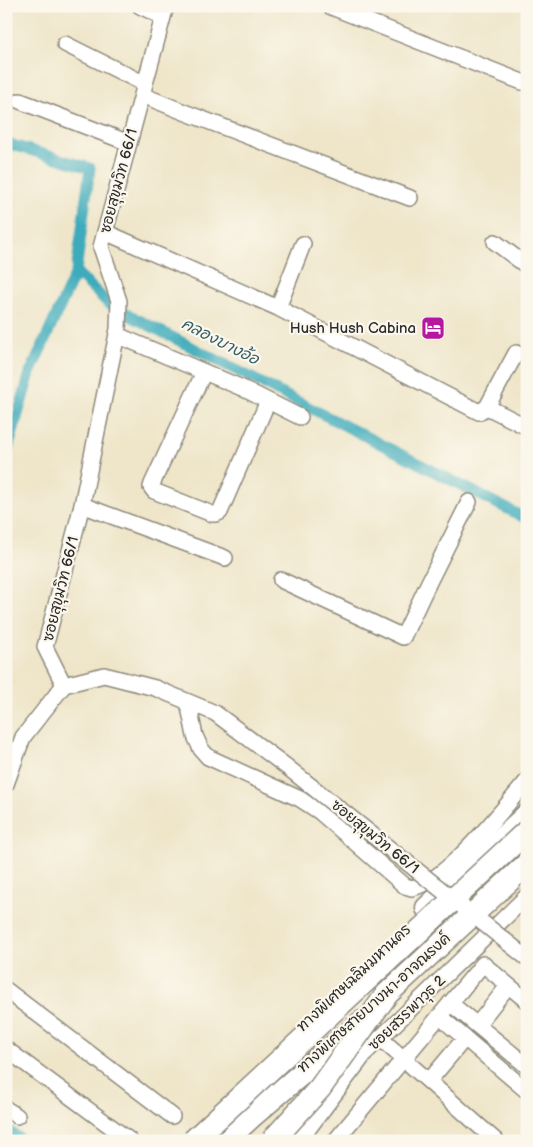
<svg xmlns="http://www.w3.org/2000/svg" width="533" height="1147" font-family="'Balsamiq Sans','Playpen Sans Thai',sans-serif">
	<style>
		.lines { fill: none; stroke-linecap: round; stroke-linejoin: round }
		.canal { stroke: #3dabbb; stroke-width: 11 }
		.minor-casing { stroke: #8d887a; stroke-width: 18 }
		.highway-casing { stroke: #8d887a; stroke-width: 25 }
		.minor { stroke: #fff; stroke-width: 15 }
		.highway { stroke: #fff; stroke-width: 22 }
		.minor-bridge-casing { stroke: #8d887a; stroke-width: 18; stroke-linecap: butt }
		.highway-bridge-casing { stroke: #8d887a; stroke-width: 25; stroke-linecap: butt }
		.minor-bridge { stroke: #fff; stroke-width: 15 }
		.highway-bridge { stroke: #fff; stroke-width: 22 }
		.labels { text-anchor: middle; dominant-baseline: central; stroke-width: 4.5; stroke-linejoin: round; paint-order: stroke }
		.street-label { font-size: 15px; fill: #2b2b2b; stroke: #fbf7ec }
		.poi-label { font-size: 15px; fill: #2b2b2b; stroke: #fbf7ec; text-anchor: end }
		.water-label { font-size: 16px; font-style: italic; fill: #325e65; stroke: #fbf7ec }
	</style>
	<rect width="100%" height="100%" fill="#fbf7ec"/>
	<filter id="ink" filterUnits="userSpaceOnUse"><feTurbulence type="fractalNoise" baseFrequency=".02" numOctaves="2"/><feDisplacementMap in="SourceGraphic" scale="10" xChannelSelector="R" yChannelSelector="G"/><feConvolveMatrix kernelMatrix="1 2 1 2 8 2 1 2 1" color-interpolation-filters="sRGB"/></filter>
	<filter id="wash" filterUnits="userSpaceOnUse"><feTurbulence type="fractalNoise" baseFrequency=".0096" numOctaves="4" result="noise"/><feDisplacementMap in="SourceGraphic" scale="20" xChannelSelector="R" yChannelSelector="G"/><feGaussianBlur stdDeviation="1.12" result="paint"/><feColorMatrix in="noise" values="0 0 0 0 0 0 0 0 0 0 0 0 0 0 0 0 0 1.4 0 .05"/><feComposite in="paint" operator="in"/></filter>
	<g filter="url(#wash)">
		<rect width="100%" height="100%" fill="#efe6ca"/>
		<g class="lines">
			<path class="canal" d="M6,143L90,168L76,272L108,303L127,314L527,519
				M6,456L30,373L76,272
				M6,1129L23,1141"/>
		</g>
	</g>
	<g filter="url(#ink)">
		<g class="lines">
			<g class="minor-casing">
				<path id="minor" d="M140,6L163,17
					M329,6L522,82
					M65,44L145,84
					M142,95L184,112L410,198
					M20,101L129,143
					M105,232L278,308L479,412L487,407L516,353
					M495,242L527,266
					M278,308L303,244
					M117,335L242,388L300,417
					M204,372L152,484L151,487L154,491L212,514H216L220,512L268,401
					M487,407L527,427
					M82,505L225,558
					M281,580L403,637L429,582L469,502
					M64,685L45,647L82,505L118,329L119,301L101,247L166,6
					M64,685L104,675L155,688L215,713L287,767
					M188,702L195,736L201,749L208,757L300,799L320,812L405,886L412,888C431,883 444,871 457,859C483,835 504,808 527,781
					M6,784L23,737L64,685
					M6,990L172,1116
					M450,1003L527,1066
					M439,1016L527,1091
					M477,1025L508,986
					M380,1038L496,1141
					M6,1049L129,1140
					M429,1081L465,1038
					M6,1109L17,1116
					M299,1141L367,1051L527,896
					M335,1141L483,964L527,1001"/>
			</g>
			<g class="highway-casing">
				<path id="highway" d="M427,908L527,815
					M225,1141L251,1117L362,1022"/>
			</g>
			<use href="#minor" class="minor"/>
			<use href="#highway" class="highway"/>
			<g class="minor-bridge-casing">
				<path id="minor-bridge" d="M287,767L527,958"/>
			</g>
			<g class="highway-bridge-casing">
				<path id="highway-bridge" d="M193,1141L527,831
					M272,1141L320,1088L387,994L527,864"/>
			</g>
			<use href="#minor-bridge" class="minor-bridge"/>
			<use href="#highway-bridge" class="highway-bridge"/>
		</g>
	</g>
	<defs>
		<g id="hotel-square" transform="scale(1.25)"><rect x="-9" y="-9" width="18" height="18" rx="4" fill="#b5179e" stroke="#fbf7ec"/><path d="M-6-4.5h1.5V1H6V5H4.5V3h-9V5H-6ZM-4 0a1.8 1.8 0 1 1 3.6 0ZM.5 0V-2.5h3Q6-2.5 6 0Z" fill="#fff"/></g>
	</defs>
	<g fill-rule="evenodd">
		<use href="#hotel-square" x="433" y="328"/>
	</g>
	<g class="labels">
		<g class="street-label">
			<text transform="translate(119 181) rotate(-75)">ซอยสุขุมวิท 66/1</text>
			<text transform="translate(61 589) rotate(-76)">ซอยสุขุมวิท 66/1</text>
			<text transform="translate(375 837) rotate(39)">ซอยสุขุมวิท 66/1</text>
			<text transform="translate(354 978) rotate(-43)">ทางพิเศษเฉลิมมหานคร</text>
			<text transform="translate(374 1003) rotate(-42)">ทางพิเศษสายบางนา-อาจณรงค์</text>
			<text transform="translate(407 1013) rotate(-44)">ซอยสรรพาวุธ 2</text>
		</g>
		<g class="poi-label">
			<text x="416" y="328">Hush Hush Cabina</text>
		</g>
		<g class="water-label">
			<text transform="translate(220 342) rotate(27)">คลองบางอ้อ</text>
		</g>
	</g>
	<rect width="533" height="1147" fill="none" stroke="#fbf7ec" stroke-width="25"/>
</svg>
